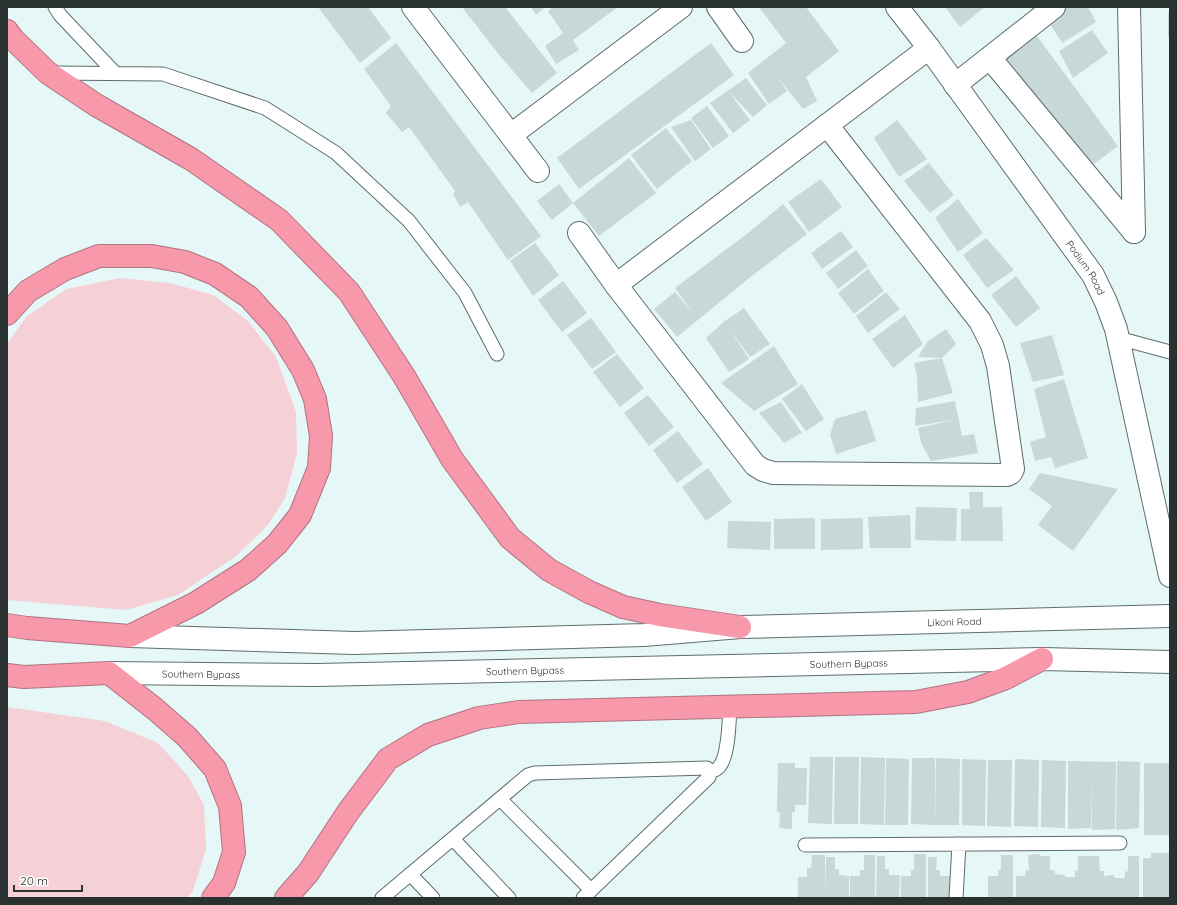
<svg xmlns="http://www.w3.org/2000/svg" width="1177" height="905" font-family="Quicksand,sans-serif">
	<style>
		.green { fill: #f5d1d7 }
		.building { fill: #c7d8d8 }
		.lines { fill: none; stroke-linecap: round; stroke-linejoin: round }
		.lane-casing { stroke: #5e6d6d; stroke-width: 15 }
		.street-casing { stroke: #5e6d6d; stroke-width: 24 }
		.secondary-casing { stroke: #5e6d6d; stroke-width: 24 }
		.highway-casing { stroke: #b07480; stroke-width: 24 }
		.lane { stroke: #fff; stroke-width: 13 }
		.street { stroke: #fff; stroke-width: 22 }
		.secondary { stroke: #fff; stroke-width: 22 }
		.highway { stroke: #f898ab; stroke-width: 22 }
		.labels { text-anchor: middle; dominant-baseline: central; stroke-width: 4; stroke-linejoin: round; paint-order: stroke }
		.street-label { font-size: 10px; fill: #2a3131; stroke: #fff }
	</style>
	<rect width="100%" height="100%" fill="#e6f7f7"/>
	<path class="green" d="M120,278L170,283L213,295L248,321L276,357L296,412L297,453L285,498L268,525L235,557L178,595L126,610L7,600V344L26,317L66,289Z
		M7,707L105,721L158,743L188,776L204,805L206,849L193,891L187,898H7Z"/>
	<path class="building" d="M318,7H368L391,38L360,63Z
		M462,7H505L557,73L532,93L500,56Z
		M531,7H545L536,15Z
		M553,7H618L573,40L579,50L556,64L545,46L563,33L548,11Z
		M759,7H806L839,51L805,78L807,79L817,101L803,109L776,75L787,91L769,104L748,73L786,43Z
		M945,7H985L960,27Z
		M1066,7H1088L1096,22L1062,43L1047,19Z
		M1168,13H1170V37H1168Z
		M1092,30L1108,53L1073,78L1059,51Z
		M1034,32L1118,146L1086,170L1002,55Z
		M396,43L541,236L508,260L468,202L460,207L453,194L455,191L409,127L402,132L386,113L391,106L364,69Z
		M711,43L734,75L579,189L557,158Z
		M746,78L767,105L753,117L729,92L750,120L733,133L710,103Z
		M707,106L729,136L713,148L691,118Z
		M691,120L711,149L695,161L671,127Z
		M897,120L927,159L899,177L874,138Z
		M666,128L692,161L657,189L631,155Z
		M629,158L656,193L599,236L573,203Z
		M929,163L954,195L930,213L904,181Z
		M821,179L842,207L809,232L788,202Z
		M559,184L573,203L552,220L537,201Z
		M958,199L983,233L958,252L935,218Z
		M783,204L807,234L753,275L677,337L654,309L675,292L693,313L675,288L748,233Z
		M841,231L853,247L822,269L811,253Z
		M986,238L1014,270L987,288L963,255Z
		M535,243L559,275L533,296L510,261Z
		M856,250L868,266L838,289L826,273Z
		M868,269L884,291L854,314L838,293Z
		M1016,276L1040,308L1016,327L991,295Z
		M563,281L587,313L562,332L538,300Z
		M886,292L900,309L868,333L856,316Z
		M744,308L770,344L750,357L729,328L749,359L729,372L706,338L725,321Z
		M905,315L923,344L893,368L872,339Z
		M591,318L616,352L592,369L567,335Z
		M946,329L956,344L942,358L918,357L927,342Z
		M1052,335L1064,375L1033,382L1020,343Z
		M774,346L798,384L754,411L721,383Z
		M617,354L644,388L620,407L593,372Z
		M942,358L953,393L918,402L917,376L914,363Z
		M1064,379L1088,458L1055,468L1051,457L1035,461L1030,442L1046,437L1034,389Z
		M802,384L824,419L806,431L782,399Z
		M648,395L674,427L649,446L624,413Z
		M955,401L962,436L974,434L978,453L931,461L921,443L918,428L954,420L915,426L916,408Z
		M781,402L802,433L784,443L759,413Z
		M866,410L876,441L836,454L830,435L835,419Z
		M678,431L703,464L677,483L653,450Z
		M708,468L732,502L706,521L682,487Z
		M1040,473L1118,489L1073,551L1038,525L1052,506L1029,489Z
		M969,492H983V507H1002L1003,541H961V509H970Z
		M916,507L957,508L956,541L915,540Z
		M910,515L911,548H870L868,517Z
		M815,518V549H774V519Z
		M863,518V549L821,550V519Z
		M728,521L771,522L770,550L727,548Z
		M810,757H833L832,824L808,823Z
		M835,757H859L858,824H834Z
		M861,757L885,758L884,825L860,824Z
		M886,758L909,759L908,825H885Z
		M912,758H935V825L911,824Z
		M936,758L960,759L959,825H935Z
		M962,759L986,760L985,826L962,825Z
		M1015,759L1039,760L1038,827L1014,826Z
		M988,760H1012L1011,827L987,826Z
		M1042,760L1066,761L1065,828L1041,827Z
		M1068,761L1116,762L1115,829L1092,830L1091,780V828L1068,829Z
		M1117,761L1140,762L1139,828L1116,830Z
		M778,763H795V768H807L806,805H795V812H792V829L779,828L780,813L777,812Z
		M1144,763H1170V835H1144Z
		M1151,853H1169L1170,898H1143V858H1151Z
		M914,854H926V898H901V876H911V870H914Z
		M1040,854V856H1050V870L1055,871V874L1065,875V877H1075V870L1078,871V856H1099L1100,871H1104V876L1114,875V878H1125V872L1128,871V856H1139V898H1016V876H1025L1026,870H1029L1028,855Z
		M812,855H825L826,898H798V877H807V868H811Z
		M864,855H875V898H850V876H860V870H864Z
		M1001,855H1013V898H988V876H998V870H1001Z
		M877,856H885V869H889V875H900L899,898H876Z
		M826,857H835V869H839V875L849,876V898H826Z
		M928,857H937L936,870H940V876H951V898H928Z"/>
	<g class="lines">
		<g class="lane-casing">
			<path id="lane" d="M55,7L60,15L115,73
				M51,73L163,74L265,108L336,153L409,221L465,293L497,354
				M1118,338L1170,352
				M710,772C713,771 716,770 718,768C729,758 729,721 730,707
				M500,799L591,890
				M453,839L509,898
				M805,845L1120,843
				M410,874L433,898
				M382,898L528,775L535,773L707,768C710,771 710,772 709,777L583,898
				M956,898L959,844"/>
		</g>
		<g class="street-casing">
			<g id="street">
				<path d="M413,7L538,171"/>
				<path d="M718,7L742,41"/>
				<path id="s1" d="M897,7L929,48L1093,275L1106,302L1116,329L1170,576"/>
				<path d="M1129,7L1134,232"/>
				<path d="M990,58L1134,232"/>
				<path d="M955,85L1054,7"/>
				<path d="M511,135L681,7"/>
				<path d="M579,233L616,285L755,465L763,470L773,473L1007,475L1011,473L1013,469L998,366L992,345L980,321L827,125"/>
				<path d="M616,285L929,48"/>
			</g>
		</g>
		<g class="secondary-casing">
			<g id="secondary">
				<path id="s2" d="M130,636L354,643L644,635L740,627L1170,616"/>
				<path id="s3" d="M109,673L317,675L1042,659L1170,662"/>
			</g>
		</g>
		<g class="highway-casing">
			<path id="highway" d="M7,31L13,39L48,73L96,105L191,159L279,220L349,292L404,376L452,459L510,538L549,570L589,592L623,607L660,615L740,627
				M7,314L28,291L65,269L99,256H152L185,262L215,274L249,297L277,328L303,370L315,399L321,436L319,468L300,515L277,544L248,570L196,603L130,636L27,628L7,625
				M7,675L24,677L109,673L155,709L187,737L215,769L230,806L234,852L224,883L213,898
				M286,898L308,873L348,812L388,759L428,735L479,718L519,712L916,702L968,692L1006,678L1042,659"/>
		</g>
		<use href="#lane" class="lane"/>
		<use href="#street" class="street"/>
		<use href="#secondary" class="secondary"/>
		<use href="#highway" class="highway"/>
	</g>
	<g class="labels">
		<g class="street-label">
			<text stroke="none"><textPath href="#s1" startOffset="322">Podium Road</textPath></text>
			<text stroke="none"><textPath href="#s2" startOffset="825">Likoni Road</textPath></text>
			<text stroke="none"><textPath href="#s3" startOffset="740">Southern Bypass</textPath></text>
			<text stroke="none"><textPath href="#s3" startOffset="416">Southern Bypass</textPath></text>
			<text stroke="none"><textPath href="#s3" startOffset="92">Southern Bypass</textPath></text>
		</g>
	</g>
	<rect width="1177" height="905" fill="none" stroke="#2a3131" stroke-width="16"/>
	<path d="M14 885v6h68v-6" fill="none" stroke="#2a3131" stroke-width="2"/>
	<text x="20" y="885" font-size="12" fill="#2a3131" stroke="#ffffff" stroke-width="3" paint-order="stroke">20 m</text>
</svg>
